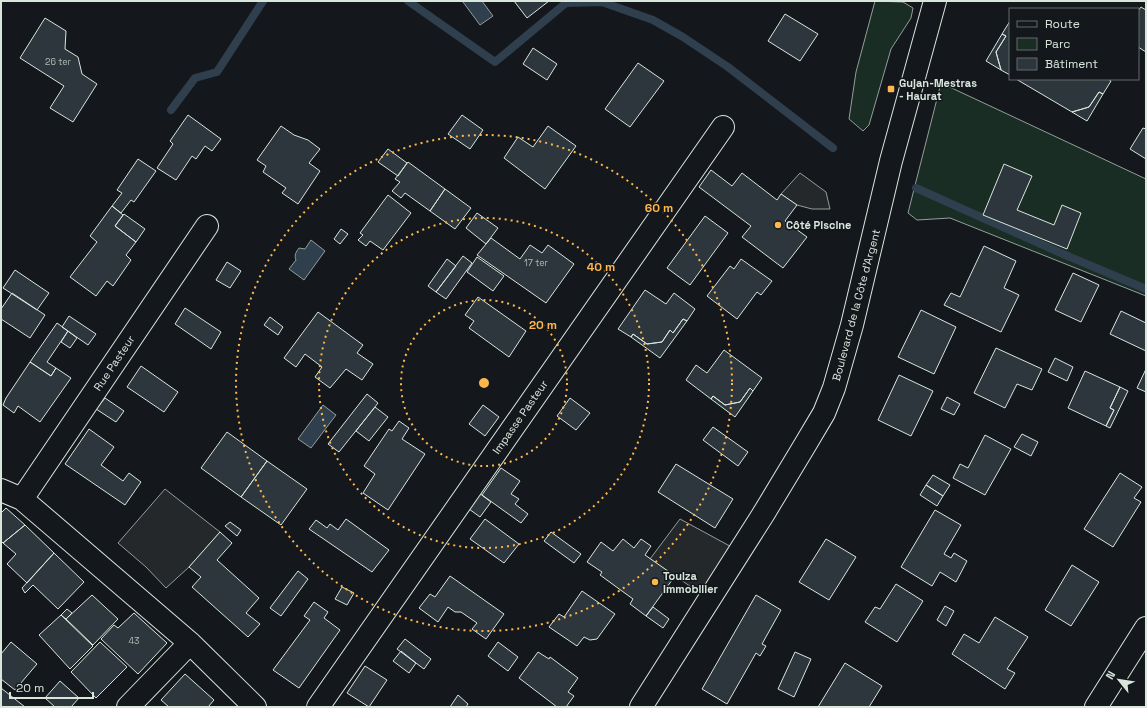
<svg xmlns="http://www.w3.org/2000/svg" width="1147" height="708" font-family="'Space Grotesk',sans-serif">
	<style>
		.green { fill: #1a2d24; stroke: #939e99 }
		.parking { fill: #24282b; stroke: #939e99 }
		.water { fill: #2f3f4d; stroke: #939e99 }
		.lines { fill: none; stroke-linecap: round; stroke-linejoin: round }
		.stream { stroke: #2f3f4d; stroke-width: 8 }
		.building { fill: #2c363c; stroke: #d8e6dc }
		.street-casing { stroke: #d8e6dc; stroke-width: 24 }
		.secondary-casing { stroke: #d8e6dc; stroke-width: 24 }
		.street { stroke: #14181c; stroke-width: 22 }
		.secondary { stroke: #14181c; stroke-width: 22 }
		.ring { fill: none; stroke: #ffb74d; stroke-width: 2; stroke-dasharray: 2 4 }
		.poi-dot { fill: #ffb74d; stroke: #14181c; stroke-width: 1.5 }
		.labels { text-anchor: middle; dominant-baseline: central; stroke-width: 3; stroke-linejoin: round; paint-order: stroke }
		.number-label { font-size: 9px; fill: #adbab4 }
		.poi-label { font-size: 11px; font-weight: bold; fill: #d8e6dc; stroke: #14181c; text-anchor: start }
		.street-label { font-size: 11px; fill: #d8e6dc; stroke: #14181c }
		.centre { fill: #ffb74d; stroke: #14181c; stroke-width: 2 }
		.ring-label { font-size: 12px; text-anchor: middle; font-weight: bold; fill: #ffb74d; stroke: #14181c; stroke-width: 3; stroke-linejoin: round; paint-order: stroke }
	</style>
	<rect width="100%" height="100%" fill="#14181c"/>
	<path class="green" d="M875,1L903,2L913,8L911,18L891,49L869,125L863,131L849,119L856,72Z
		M941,83L1146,179V296L950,218L917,220L908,213Z"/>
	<path class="parking" d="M800,173L826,192L830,209H812L797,205L781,194Z
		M165,489L220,532L189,567L166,588L146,567L118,543Z
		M680,519L739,551L709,599L650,559Z"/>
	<path class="water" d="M465,1H482L493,16L480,25L463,2Z
		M311,240L325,251L304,280L289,269L296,260C294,255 296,252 299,248L305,249Z
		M323,405L336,415L311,448L298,439Z"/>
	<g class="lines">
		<path class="stream" d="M408,1L495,62L566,3L602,2L653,20L683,37L728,67L833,148
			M171,110L195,78L217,72L263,1
			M916,188L1063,254L1146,289"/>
	</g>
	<path class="building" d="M514,1H549L527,18Z
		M1141,7L1146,10V52L1138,47V11Z
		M785,14L818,34L800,61L768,41Z
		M45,18L66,31L65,49L78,57L82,74L97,84L73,122L50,108L64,86L20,58Z
		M1010,21V75L1001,70L996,52L1006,36L1002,34Z
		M1002,34L1006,36L996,52L1001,70L986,61Z
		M533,48L557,64L547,80L523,64Z
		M638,63L664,81L630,127L605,109Z
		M1016,79H1108L1111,81L1103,94L1099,92L1089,107L1072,112Z
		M1099,92L1103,94L1087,121L1072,112L1089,107Z
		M188,115L221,139L212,151L205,146L196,159L192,156L176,180L157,168L173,144L170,141Z
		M462,115L483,130L470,149L448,134Z
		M281,126L294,135L308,140L320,149L309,163L320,171L298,204L282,193L286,188L263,172L266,166L257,160Z
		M548,126L576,146L545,189L504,158L518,137L533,147Z
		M1143,128L1146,129V159L1130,149Z
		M388,149L407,163L398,176L378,162Z
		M138,159L156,171L134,202L131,200L121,213L112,206L122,193L117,190Z
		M408,162L445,189L430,211L405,193L401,198L392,191L400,182L395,179Z
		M1004,164L1032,176L1017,210L1054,225L1062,205L1081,213L1067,249L983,215Z
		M711,170L732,186L742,173L777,200L781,194L797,205L785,221L807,237L783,268L742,237L751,226L699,187Z
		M445,189L471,208L455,229L430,211Z
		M388,195L411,213L383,250L370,241L366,246L358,240L363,235L360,233Z
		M112,206L123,215L115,226L136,242L126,255L131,260L113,286L107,281L96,296L70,277L97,242L90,236Z
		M477,213L498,228L486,244L466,228Z
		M124,214L145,229L136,242L115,226Z
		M705,216L728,233L690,285L667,268Z
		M341,229L348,234L340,244L334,239Z
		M491,238L520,259L530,245L542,253L548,245L574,264L546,303L477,255Z
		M984,246L1016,261L1004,288L1019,295L1001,332L944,305L951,293L960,297Z
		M463,256L472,263L446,299L436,292Z
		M477,257L504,276L493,291L467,272Z
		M447,259L456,266L436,292L428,286Z
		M741,259L772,281L761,295L757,292L737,319L707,296L730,266L734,269Z
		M227,262L241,271L230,288L216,280Z
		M15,270L49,293L37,310L3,288Z
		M1073,273L1099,285L1081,322L1055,310Z
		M645,290L666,304L674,293L695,309L687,321L683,319L673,333L670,330L662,342L647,344L633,334L631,337L618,329Z
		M12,293L45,315L30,338L1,319V309Z
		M478,297L526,331L509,357L469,328L474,321L465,315Z
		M185,308L221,332L211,349L175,324Z
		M921,310L956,327L934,374L898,357Z
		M1121,311L1146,323V351L1110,334Z
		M318,312L363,345L357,353L373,364L362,380L346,369L330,388L315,377L322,367L305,354L296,367L284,358Z
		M69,316L96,334L88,345L62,327Z
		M270,317L283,327L278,335L264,325Z
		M683,319L687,321L660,358L631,337L633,334L647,344L662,342L670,330L673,333Z
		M57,323L68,331L47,362L56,368L51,376L30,362Z
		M68,331L77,338L70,348L61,342Z
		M996,348L1042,369L1032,390L1017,384L1005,408L974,393Z
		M724,350L762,378L753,391L750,388L740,402L725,405L713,396L711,399L686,380L696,365L707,373Z
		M1055,358L1073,367L1067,381L1048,372Z
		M30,362L51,376L56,368L71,378L40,422L18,406L14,413L3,405L6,398Z
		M141,366L178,392L164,412L127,387Z
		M1146,369V392L1137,388Z
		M1085,371L1120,387L1110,408L1114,410L1106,426L1068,408Z
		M899,375L933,391L911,436L878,420Z
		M1120,387L1128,391L1110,428L1106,426L1114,410L1110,408Z
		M750,388L753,391L735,417L711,399L713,396L725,405L740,402Z
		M367,394L378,403L339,452L328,444Z
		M947,397L960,404L954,415L941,409Z
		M105,398L124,411L116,422L96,409Z
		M570,398L590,413L576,430L557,416Z
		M483,405L499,417L485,436L469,424Z
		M375,407L388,417L369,441L356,431Z
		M399,421L409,428L402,439L425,454L388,510L363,493L375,474L364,466L389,429L392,431Z
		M713,427L748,452L738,466L703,440Z
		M89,429L114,447L101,465L123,481L129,473L141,482L125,505L65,464Z
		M227,432L267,461L241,497L201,468Z
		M1022,434L1038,442L1031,456L1014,447Z
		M985,435L1011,449L985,495L953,478L960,464L968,468Z
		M267,461L307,489L281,525L241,497Z
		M676,464L733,499L715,528L658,492Z
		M501,468L520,481L511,494L519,499L515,504L528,514L521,523L482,495Z
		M1120,473L1142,487L1134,498L1141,502L1113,547L1084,529Z
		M933,475L950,485L943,496L926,485Z
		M926,485L943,496L937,506L920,495Z
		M479,493L491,502L480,517L469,509Z
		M6,508L25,525L3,543L1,541V513Z
		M935,510L961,525L944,554L951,558L954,553L967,561L956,582L940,572L932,586L901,567Z
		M346,519L389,550L372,572L309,529L316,520L327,528L330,524L338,530Z
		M485,519L519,544L504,563L470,539Z
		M230,522L241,530L237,536L225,526Z
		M25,525L54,553L27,583L7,564L16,554L3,543Z
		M220,532L232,543L217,560L259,598L246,613L260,624L248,637L192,587L201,577L189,567Z
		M551,532L581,554L574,563L544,541Z
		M623,539L634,548L641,539L651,546L645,555L675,576L646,616L630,604L633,599L600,575L602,572L587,562L601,542L613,551Z
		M826,539L856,557L829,600L799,582Z
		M54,553L84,582L58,609L33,585L25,593L22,588Z
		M1072,565L1099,582L1071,626L1045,610Z
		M298,571L308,579L281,616L270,608Z
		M450,576L504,614L486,639L472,629L477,623L461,612H455L448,607L438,622L419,608L430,594L435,597Z
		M896,584L923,601L897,642L865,622L875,607L880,609Z
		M342,587L354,593L347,605L335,599Z
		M582,591L615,614L597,639L590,640L584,637L577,646L549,627L559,614L564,617Z
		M92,595L118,619L93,645L66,619Z
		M756,595L781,610L762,644L766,646L760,656L756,653L727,704L702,689Z
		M314,602L328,612L324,618L340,630L299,688L273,670L310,620L304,616Z
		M945,606L954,611L946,626L937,620Z
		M653,607L669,619L663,628L646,616Z
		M67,609L72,613L66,619L61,615Z
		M134,613L167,643L138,674L101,639L114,625L118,628Z
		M61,615L93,646L70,669L39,635Z
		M995,617L1028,637L1007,669L1015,673L1005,689L952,654L964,634L979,643Z
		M405,639L431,659L424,669L397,649Z
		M11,642L37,664L15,690L1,679V654Z
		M100,642L127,667L96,698L71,672Z
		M498,642L518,657L508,671L488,656Z
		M401,651L416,663L409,673L393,661Z
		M538,652L549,659L550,657L578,678L568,692L574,696L566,707H557L519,678Z
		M795,652L811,659L794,697L778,689Z
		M845,663L882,686L869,707H818Z
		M365,666L387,680L369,707L347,693Z
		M185,674L214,700L208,707H169L161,700Z
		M60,681L79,698L71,707H55L45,698Z
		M1,688L25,707H1Z
		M458,695L468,704L466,707H450Z"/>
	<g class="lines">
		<g class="street-casing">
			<path id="street" d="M1,490L22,499L190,643L255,707
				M22,499L207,226
				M128,707L190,643
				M318,707L723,127
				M1096,707L1146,628"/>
		</g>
		<g class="secondary-casing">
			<path id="secondary" d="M641,707L764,513L805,445L824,413L834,388L852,325L891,161L935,1"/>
		</g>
		<use href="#street" class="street"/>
		<use href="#secondary" class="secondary"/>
	</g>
	<g class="ring">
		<circle cx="484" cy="383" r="83"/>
		<circle cx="484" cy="383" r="165"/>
		<circle cx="484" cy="383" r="248"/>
	</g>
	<g class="poi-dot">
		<rect x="887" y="85" width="8" height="8" rx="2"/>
		<circle cx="778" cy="225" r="4"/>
		<circle cx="655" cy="582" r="4"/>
	</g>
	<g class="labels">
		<g class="number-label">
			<text x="58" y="62">26 ter</text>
			<text x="536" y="263">17 ter</text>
			<text x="134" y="641">43</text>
		</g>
		<g class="poi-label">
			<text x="899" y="83">Gujan-Mestras<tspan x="899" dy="13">- Haurat</tspan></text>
			<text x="786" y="225">Côté Piscine</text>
			<text x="663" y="576">Toulza<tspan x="663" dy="13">Immobilier</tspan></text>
		</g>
		<g class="street-label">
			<text transform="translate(856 305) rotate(-75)">Boulevard de la Côte d'Argent</text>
			<text transform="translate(114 363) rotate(-56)">Rue Pasteur</text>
			<text transform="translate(520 417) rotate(-55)">Impasse Pasteur</text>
		</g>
	</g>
	<circle cx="484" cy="383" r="6" class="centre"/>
	<g class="ring-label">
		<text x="659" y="212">60 m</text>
		<text x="601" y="271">40 m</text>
		<text x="543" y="329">20 m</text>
	</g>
	<rect width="1147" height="708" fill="none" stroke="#d8e6dc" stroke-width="4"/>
	<rect x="1009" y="8" width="130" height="72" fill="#14181c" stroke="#626a69"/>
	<rect x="1017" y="21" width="20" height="6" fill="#14181c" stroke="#626a69"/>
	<text x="1045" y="28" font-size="12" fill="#d8e6dc">Route</text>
	<rect x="1017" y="38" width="20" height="12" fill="#1a2d24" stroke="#626a69"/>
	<text x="1045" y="48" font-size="12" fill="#d8e6dc">Parc</text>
	<rect x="1017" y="58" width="20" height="12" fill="#2c363c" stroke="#626a69"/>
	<text x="1045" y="68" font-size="12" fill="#d8e6dc">Bâtiment</text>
	<g transform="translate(1119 680) rotate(300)" stroke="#14181c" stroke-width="3" paint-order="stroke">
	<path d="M0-3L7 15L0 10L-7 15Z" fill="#d8e6dc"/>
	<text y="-6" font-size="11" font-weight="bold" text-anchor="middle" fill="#d8e6dc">N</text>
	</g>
	<path d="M10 692v6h83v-6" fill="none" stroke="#d8e6dc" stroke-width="2"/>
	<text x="16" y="692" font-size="12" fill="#d8e6dc" stroke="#14181c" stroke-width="3" paint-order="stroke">20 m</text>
</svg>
